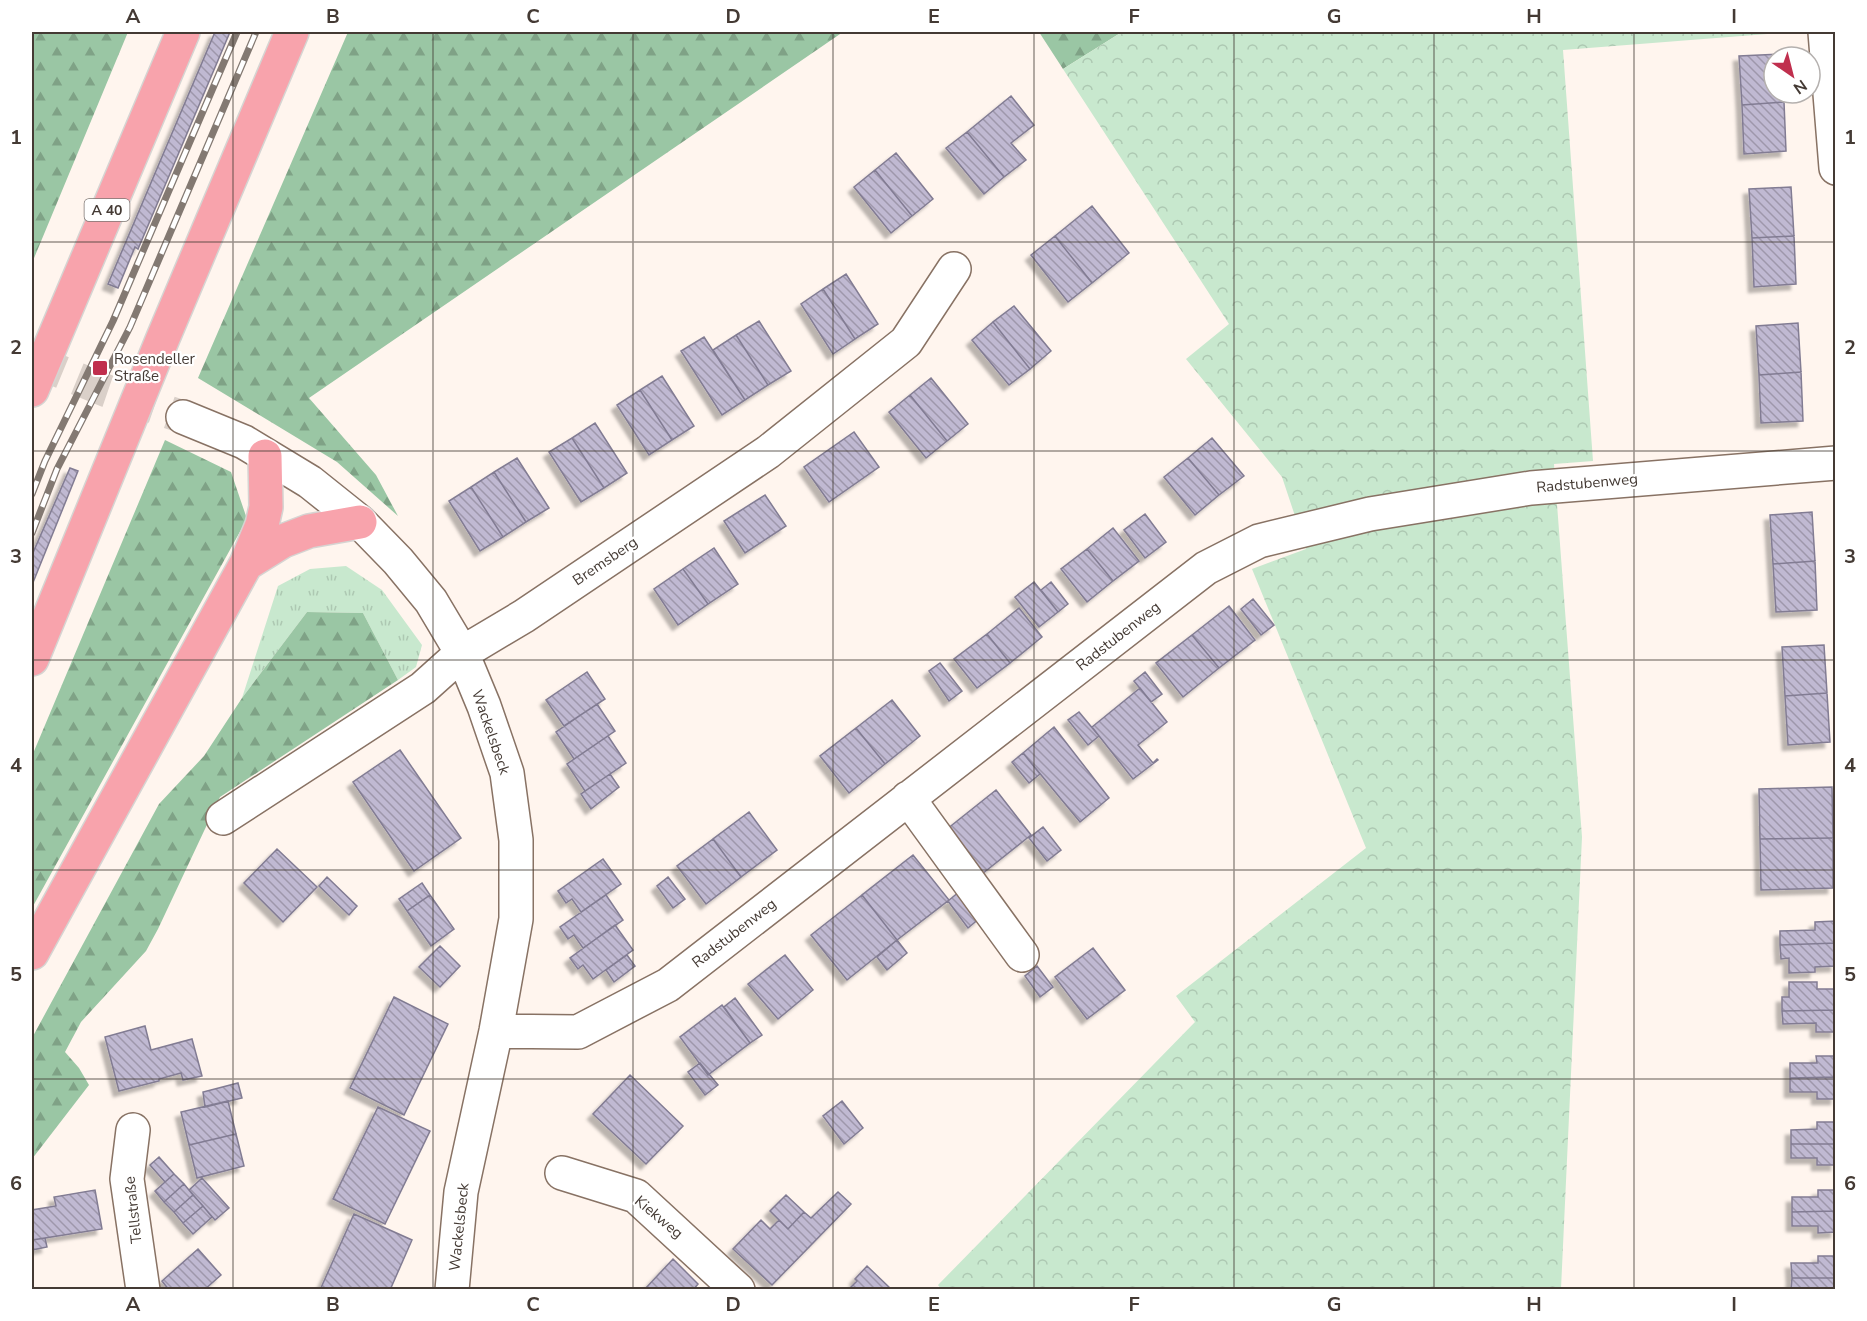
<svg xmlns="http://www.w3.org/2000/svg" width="1867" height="1321" font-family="'Nunito Sans',sans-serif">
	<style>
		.grass { fill: url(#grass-tufts) }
		.forest { fill: url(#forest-firs) }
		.park { fill: url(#park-crowns) }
		.building { fill: url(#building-back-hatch); stroke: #827c93; stroke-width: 1.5; filter: url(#shadow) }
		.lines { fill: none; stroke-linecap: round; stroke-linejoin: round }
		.minor-tunnel { stroke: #dad0c9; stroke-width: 33; stroke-dasharray: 33 16; stroke-linecap: butt }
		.minor-casing { stroke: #887264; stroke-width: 36 }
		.highway-casing { stroke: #d6d4d2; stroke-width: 36 }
		.minor { stroke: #fff; stroke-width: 33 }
		.highway { stroke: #f8a3ac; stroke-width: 33 }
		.rail-casing { stroke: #837972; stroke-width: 7 }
		.rail { stroke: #fff; stroke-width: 4.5; stroke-dasharray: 14; stroke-linecap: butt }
		.grid { fill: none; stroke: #443a34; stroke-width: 1.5; stroke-opacity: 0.55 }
		.poi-dot { fill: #c02f4e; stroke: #fff; stroke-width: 2 }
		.labels { text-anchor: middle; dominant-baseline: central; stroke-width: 4.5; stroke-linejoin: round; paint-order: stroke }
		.shield { fill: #fff; stroke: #7c7571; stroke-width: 1.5 }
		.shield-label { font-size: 14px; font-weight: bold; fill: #443a34 }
		.poi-label { font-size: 15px; fill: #443a34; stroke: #fff; text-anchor: start }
		.street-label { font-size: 15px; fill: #443a34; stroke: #fff }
		.neatline { fill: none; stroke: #443a34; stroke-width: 2 }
		.grid-label { font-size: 20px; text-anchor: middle; font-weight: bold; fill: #443a34 }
	</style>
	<defs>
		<pattern id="grass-tufts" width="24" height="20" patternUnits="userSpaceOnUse" patternTransform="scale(1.5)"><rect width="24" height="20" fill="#c8e8ce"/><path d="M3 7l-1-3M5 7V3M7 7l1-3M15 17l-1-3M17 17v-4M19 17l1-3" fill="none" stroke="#adc8b2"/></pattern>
		<pattern id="forest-firs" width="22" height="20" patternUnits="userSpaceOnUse" patternTransform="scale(1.5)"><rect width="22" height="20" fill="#9ac6a4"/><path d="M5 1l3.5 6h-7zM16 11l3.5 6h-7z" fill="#7fa286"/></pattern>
		<pattern id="park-crowns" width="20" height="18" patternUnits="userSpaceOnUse" patternTransform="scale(1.5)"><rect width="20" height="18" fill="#c8e8ce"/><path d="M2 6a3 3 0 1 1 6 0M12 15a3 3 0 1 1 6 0" fill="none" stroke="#adc8b2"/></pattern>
		<pattern id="building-back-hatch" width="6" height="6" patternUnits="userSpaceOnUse" patternTransform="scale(1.5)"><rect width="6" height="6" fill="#c0b9d2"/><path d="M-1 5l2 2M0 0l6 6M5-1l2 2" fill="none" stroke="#9e97ab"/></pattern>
		<filter id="shadow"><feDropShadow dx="-5.5" dy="5.5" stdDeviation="1.5" flood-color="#0004"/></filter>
	</defs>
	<rect width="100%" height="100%" fill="#fff5ee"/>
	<path class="grass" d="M346,566L382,590L422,645L416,667L398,680L363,613L307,612L242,698L278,586L310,569Z"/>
	<path class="forest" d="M35,32H128L32,263V39Z
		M348,32H843L309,398L376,475L398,516L337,462L198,378Z
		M1039,32H1122L1063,69Z
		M165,440L231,472L247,519L32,908V756Z
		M307,612L363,613L398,680L220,797L158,929L146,951L81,1022L65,1052L79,1068L89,1085L32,1159V1038L159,804L204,756L242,698Z"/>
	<path class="park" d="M1122,32H1794L1563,50L1593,461L1554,464L1582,837L1561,1289L942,1290L938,1285L1195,1022L1176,996L1366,848L1252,569L1306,549L1282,477L1186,359L1229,324L1063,69Z"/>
	<path class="building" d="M215,32H230L138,249L135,247L118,288L108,284Z
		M1781,54V57H1774V93H1783L1784,102L1742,105L1739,56Z
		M1011,96L1034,125L1011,143L1026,160L1004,177L967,132Z
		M1784,102L1786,151L1744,154L1742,105Z
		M967,132L1004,177L984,194L946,148Z
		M896,153L933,199L912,216L875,170Z
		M875,170L912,216L891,233L854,187Z
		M1791,187L1794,236L1752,238L1749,189Z
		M1092,206L1129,253L1092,283L1055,236Z
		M1055,236L1092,283L1068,302L1031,255Z
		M1794,236L1796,284L1754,287L1752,238Z
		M846,274L878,324L855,339L823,289Z
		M823,289L855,339L833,354L801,304Z
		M1014,306L1051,351L1030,369L993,322Z
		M759,321L791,371L768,385L736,335Z
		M993,322L1030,369L1009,385L972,340Z
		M1798,323L1801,372L1759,375L1756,326Z
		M736,335L768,385L745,400L713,350Z
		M704,337L745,400L722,415L681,351Z
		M1801,372L1803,421L1761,423L1759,375Z
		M662,376L694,426L672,440L640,390Z
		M931,378L968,424L947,441L910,395Z
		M640,390L672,440L649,455L617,405Z
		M910,395L947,441L926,458L889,412Z
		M595,423L627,473L604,488L572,438Z
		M854,432L879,467L829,502L804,467Z
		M572,438L604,488L581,502L549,452Z
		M1212,438L1244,476L1219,495L1188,458Z
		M517,458L549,508L526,522L494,472Z
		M1188,458L1219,495L1195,515L1164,477Z
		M70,468L78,471L32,585V555Z
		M494,472L526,522L503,537L471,487Z
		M471,487L503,537L480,551L449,501Z
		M765,495L786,526L745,553L724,521Z
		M1812,512L1815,561L1773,564L1770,515Z
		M1145,514L1166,542L1145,558L1124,530Z
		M1113,528L1139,561L1113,581L1087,549Z
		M714,548L738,584L708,604L683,569Z
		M1087,549L1113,581L1087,602L1061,569Z
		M1815,561L1817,610L1776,612L1773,564Z
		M683,569L708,604L678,625L654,589Z
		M1034,582L1058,612L1039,627L1015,597Z
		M1051,582L1068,604L1058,612L1041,590Z
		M1253,599L1274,625L1261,635L1241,609Z
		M1229,606L1255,640L1219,668L1192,635Z
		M1019,608L1042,637L1010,663L987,634Z
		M987,634L1010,663L977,688L954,659Z
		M1192,635L1219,668L1183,697L1156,663Z
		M1824,645L1827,693L1785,696L1782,647Z
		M940,663L962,691L949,701L929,671Z
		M587,672L605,699L564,726L546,700Z
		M1145,672L1162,694L1151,702L1134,681Z
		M1140,688L1167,722L1138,745L1153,763L1157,759L1158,760L1133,779L1092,727Z
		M1827,693L1830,742L1788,745L1785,696Z
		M892,700L920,736L885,764L856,728Z
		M597,704L615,731L574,759L556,732Z
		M1079,712L1099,736L1088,745L1068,720Z
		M1054,727L1109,798L1080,822L1023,753Z
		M856,728L885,764L849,793L820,756Z
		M608,736L626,763L585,791L567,764Z
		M400,750L461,838L414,871L353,782Z
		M1023,753L1040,774L1029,783L1012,762Z
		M610,774L619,787L591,809L581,794Z
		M1832,787L1833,838L1760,839L1759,789Z
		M996,790L1031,835L982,874L947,829Z
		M749,812L777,850L741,877L713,839Z
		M1043,827L1061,850L1047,861L1029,838Z
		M1833,838V888L1761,890L1760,839Z
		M713,839L741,877L706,904L677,866Z
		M277,849L317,887L283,922L244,883Z
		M913,855L949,900L897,940L862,895Z
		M603,859L621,884L581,912L572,899L566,903L558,891Z
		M327,877L357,906L349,915L319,886Z
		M668,877L685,899L673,908L657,886Z
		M422,883L430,895L407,911L399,899Z
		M960,891L980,918L968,928L948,901Z
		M430,895L454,929L431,946L407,911Z
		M606,895L623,920L583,948L574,935L568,939L560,927Z
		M862,895L897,940L847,980L811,935Z
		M1836,921V943L1780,945V931L1815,930V922Z
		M615,925L633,950L593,979L583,965L578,969L570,958Z
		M897,940L907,953L887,970L877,957Z
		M1836,943V966L1815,967V972L1789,973V958L1781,959L1780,945Z
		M440,946L460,966L440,987L419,967Z
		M1093,948L1125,990L1087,1019L1055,977Z
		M627,955L635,966L614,982L606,970Z
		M785,955L813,990L778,1019L748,984Z
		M1037,966L1053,987L1040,997L1025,976Z
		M1789,982H1817V989H1836V1010L1782,1011V997H1789Z
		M394,997L448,1024L404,1115L350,1088Z
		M735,998L762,1035L750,1043L724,1007Z
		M722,1005L750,1043L708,1075L680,1037Z
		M1836,1010V1032H1816V1023L1783,1024L1782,1011Z
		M145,1026L151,1050L192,1039L202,1076L183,1080L181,1073L159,1079V1081L119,1091L105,1037Z
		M1816,1056H1836V1077L1790,1078V1063H1817Z
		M700,1063L718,1085L705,1095L688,1072Z
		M630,1075L683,1126L646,1164L593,1114Z
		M1836,1077V1099H1817V1092H1790V1078Z
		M238,1083L242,1098L205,1107L203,1092Z
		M228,1101L236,1134L189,1145L181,1112Z
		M842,1101L863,1128L844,1144L823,1116Z
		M378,1107L430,1131L385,1224L333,1199Z
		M1817,1122H1836V1144H1791V1130L1817,1129Z
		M236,1134L244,1166L197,1178L189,1145Z
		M1791,1144H1836V1165H1817V1158H1791Z
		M159,1157L174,1174L165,1182L150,1165Z
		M174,1174L184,1184L164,1202L155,1191Z
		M202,1178L229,1208L215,1220L189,1190Z
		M184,1184L193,1195L174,1212L164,1202Z
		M95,1190L102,1229L32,1240V1210L56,1206L54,1197Z
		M1818,1190H1836V1211L1792,1212V1197H1818Z
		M838,1192L851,1204L772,1285L733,1249L761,1220L770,1229L779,1220L788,1229L804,1212L811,1218Z
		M193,1195L203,1206L183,1223L174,1212Z
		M786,1195L804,1212L788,1229L770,1211Z
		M203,1206L212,1217L193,1234L183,1223Z
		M1836,1211V1232L1818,1233V1226H1792V1212Z
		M354,1214L412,1240L390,1290H320Z
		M45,1238L47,1247L32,1250V1240Z
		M198,1249L221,1275L204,1290H169L162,1281Z
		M1818,1256H1836V1278H1792L1791,1263H1818Z
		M673,1259L698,1284L693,1290H644Z
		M867,1266L892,1290L849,1289L857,1281L855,1279Z
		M1792,1278H1836V1290H1791Z"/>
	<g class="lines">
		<path class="minor-tunnel" d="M32,360L107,391L183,417"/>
		<g class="minor-casing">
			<path id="minor" d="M1825,32L1836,168
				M183,417L244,442L310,482L360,522L398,561L431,601L462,653L484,706L507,773L516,840V919L496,1031L461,1192L452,1290
				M908,798L1022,955
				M223,818L423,688L462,653L524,616L768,452L906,342L954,269
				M496,1031L578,1032L668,985L1206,568L1259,541L1370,514L1531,488L1836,463
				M133,1130L127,1179L143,1290
				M562,1173L636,1196L738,1290"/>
		</g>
		<g class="highway-casing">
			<path id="highway" d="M32,390L183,32
				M246,564L283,541L309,531L360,522
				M32,659L163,338L292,32
				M32,953L246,564L262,525L266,507L265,456"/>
		</g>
		<use href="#minor" class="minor"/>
		<use href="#highway" class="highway"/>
		<g class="rail-casing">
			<path id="rail" d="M32,494L45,461L113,321L237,32
				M32,533L57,469L130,327L256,32"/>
		</g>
		<use href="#rail" class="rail"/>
	</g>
	<path class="grid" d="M233,32V1290M433,32V1290M633,32V1290M833,32V1290M1034,32V1290M1234,32V1290M1434,32V1290M1634,32V1290M32,242H1836M32,451H1836M32,660H1836M32,870H1836M32,1079H1836"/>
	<rect class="poi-dot" x="92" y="360" width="16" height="16" rx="3"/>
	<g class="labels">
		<rect class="shield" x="84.5" y="199" width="45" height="22" rx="4.5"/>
		<g class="shield-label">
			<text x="107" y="210">A 40</text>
		</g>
		<g class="poi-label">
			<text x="114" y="359">Rosendeller<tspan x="114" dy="17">Straße</tspan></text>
		</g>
		<g class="street-label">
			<text transform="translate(1587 483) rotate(-5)">Radstubenweg</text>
			<text transform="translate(605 561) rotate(-34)">Bremsberg</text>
			<text transform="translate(1118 636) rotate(-38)">Radstubenweg</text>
			<text transform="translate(491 732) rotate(71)">Wackelsbeck</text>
			<text transform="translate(734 933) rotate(-38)">Radstubenweg</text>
			<text transform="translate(133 1210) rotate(-96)">Tellstraße</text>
			<text transform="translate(659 1217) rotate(40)">Kiekweg</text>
			<text transform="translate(459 1227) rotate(-84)">Wackelsbeck</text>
		</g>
	</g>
	<rect width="1867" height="1321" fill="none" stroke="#ffffff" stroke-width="66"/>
	<g transform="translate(1792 75) rotate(145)"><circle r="28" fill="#ffffff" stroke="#b4b0ae" stroke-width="1.5"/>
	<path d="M0-4.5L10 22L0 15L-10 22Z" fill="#c02f4e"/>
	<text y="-9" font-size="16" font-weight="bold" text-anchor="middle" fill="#443a34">N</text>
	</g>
	<rect x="33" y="33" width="1801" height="1255" class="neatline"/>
	<g class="grid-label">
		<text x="133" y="23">A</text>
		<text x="333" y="23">B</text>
		<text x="533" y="23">C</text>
		<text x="733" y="23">D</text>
		<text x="934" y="23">E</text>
		<text x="1134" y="23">F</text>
		<text x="1334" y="23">G</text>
		<text x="1534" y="23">H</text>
		<text x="1734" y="23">I</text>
		<text x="16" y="144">1</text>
		<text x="1850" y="144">1</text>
		<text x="16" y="354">2</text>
		<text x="1850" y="354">2</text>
		<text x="16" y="563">3</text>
		<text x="1850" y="563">3</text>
		<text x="16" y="772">4</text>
		<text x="1850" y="772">4</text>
		<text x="16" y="981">5</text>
		<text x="1850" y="981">5</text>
		<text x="16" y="1190">6</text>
		<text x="1850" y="1190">6</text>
		<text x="133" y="1311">A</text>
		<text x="333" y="1311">B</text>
		<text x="533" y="1311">C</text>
		<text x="733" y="1311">D</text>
		<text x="934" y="1311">E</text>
		<text x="1134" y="1311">F</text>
		<text x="1334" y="1311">G</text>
		<text x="1534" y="1311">H</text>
		<text x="1734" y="1311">I</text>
	</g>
</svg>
